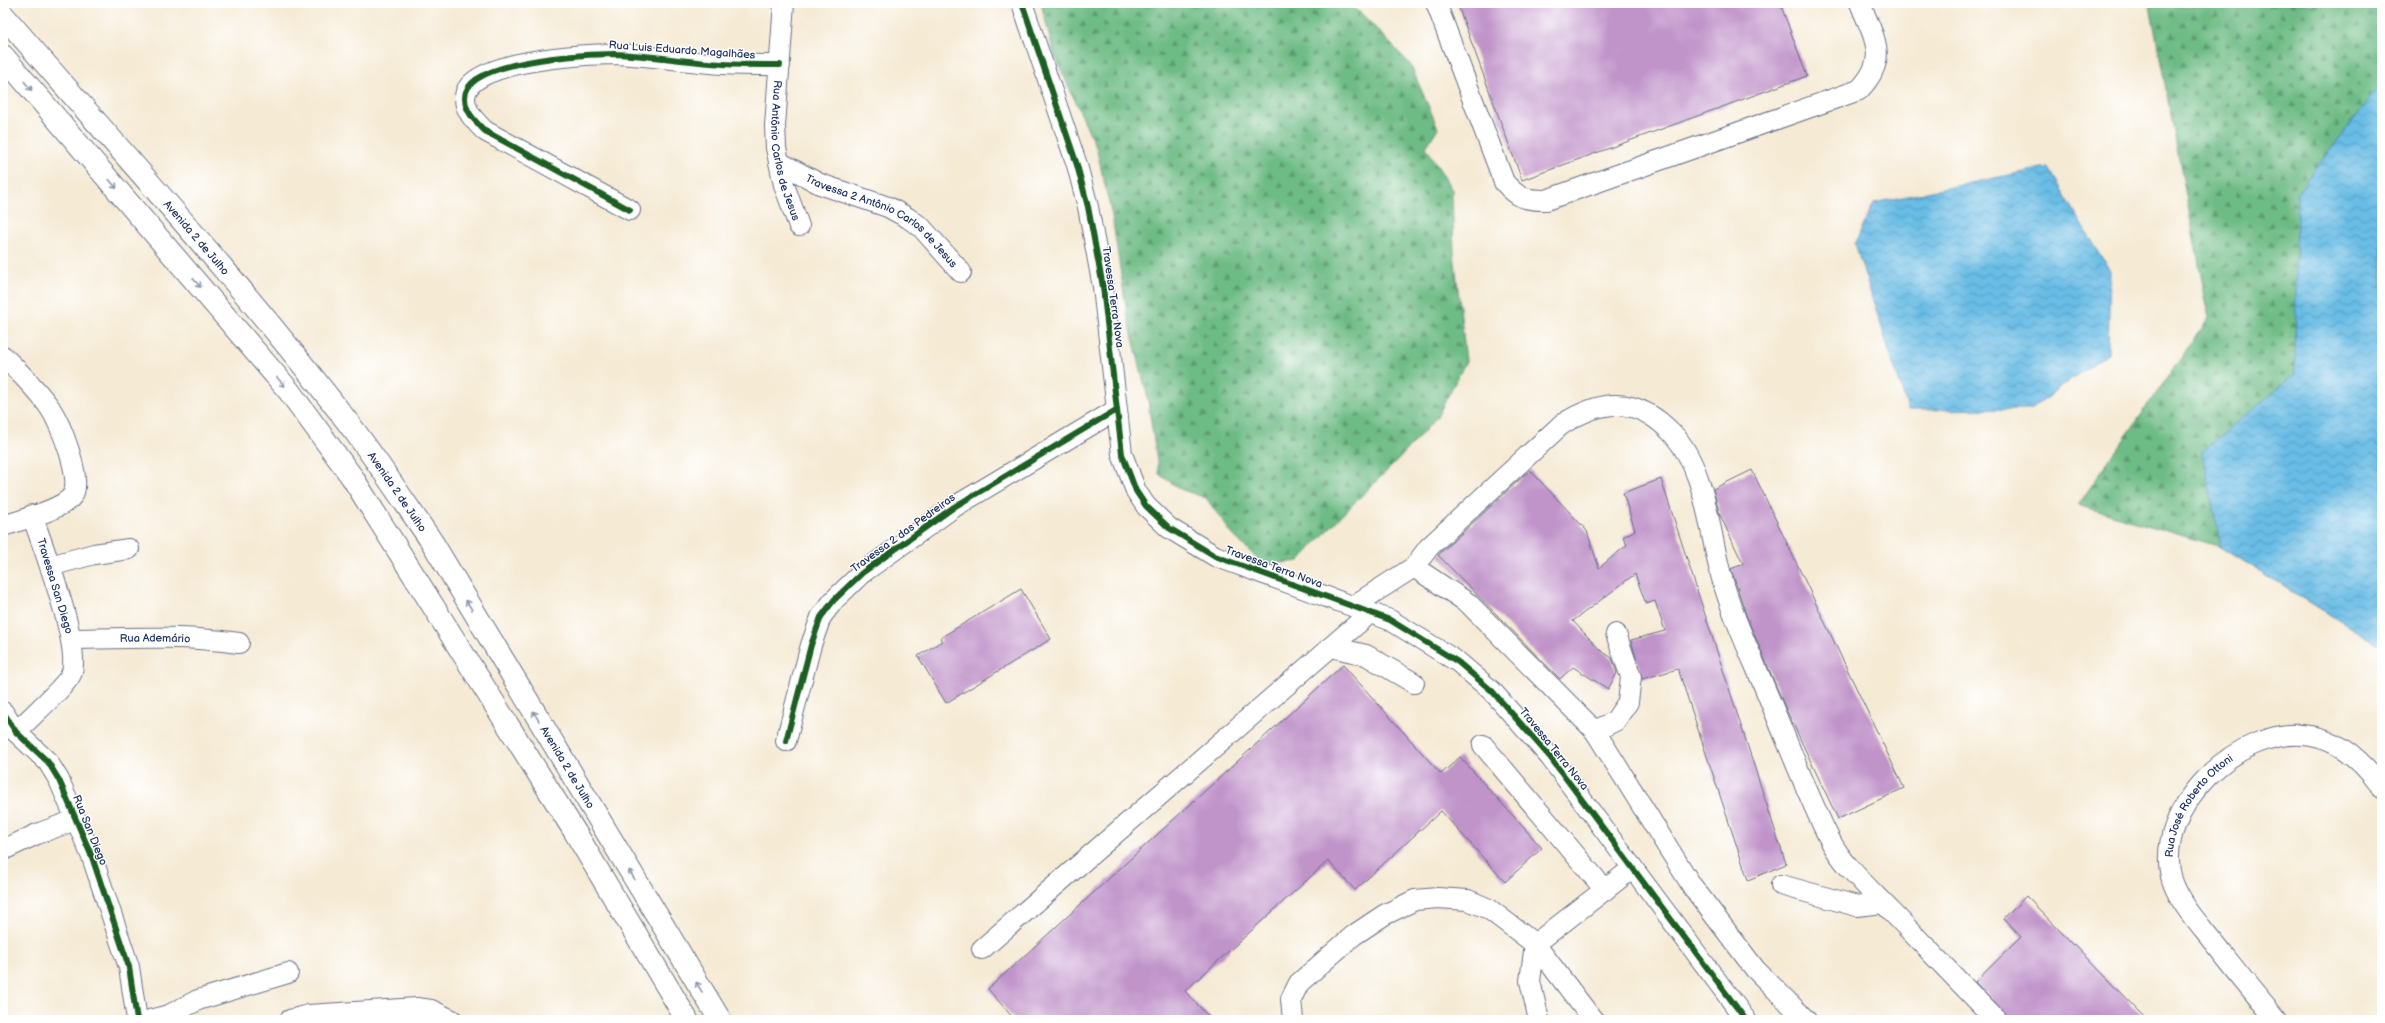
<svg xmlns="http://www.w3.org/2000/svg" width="2385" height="1023" font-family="'Balsamiq Sans',sans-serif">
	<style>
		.forest { fill: url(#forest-firs); stroke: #447672 }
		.water { fill: url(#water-waves); stroke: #4276a2 }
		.building { fill: #c093c9 }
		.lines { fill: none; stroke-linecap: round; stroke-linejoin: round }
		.minor-casing { stroke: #677087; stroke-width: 22 }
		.major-casing { stroke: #677087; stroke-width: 24 }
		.minor { stroke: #fff; stroke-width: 20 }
		.major { stroke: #fff; stroke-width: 22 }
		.cycleway-casing { stroke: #fff; stroke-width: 8 }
		.cycleway { stroke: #1b5e20; stroke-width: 6 }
		.oneway { stroke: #8d97ae }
		.labels { text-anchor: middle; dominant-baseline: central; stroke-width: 3; stroke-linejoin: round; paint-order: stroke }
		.street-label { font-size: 11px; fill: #1b2f5e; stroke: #fff }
	</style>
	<defs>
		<pattern id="forest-firs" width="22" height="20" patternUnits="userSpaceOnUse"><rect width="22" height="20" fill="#6ebc85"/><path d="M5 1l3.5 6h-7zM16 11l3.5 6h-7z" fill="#5a9970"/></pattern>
		<pattern id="water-waves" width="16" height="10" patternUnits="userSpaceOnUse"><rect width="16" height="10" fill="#68bce5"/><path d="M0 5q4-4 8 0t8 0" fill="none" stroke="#5599bd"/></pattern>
	</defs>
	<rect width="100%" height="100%" fill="#fff"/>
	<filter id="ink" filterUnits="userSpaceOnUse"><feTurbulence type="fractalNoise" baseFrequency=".025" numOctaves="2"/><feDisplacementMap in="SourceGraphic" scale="8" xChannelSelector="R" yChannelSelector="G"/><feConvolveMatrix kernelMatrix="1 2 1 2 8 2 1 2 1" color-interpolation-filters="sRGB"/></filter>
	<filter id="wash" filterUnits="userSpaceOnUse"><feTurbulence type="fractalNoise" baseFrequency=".012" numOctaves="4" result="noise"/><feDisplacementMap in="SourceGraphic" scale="16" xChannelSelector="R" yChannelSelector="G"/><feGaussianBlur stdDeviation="0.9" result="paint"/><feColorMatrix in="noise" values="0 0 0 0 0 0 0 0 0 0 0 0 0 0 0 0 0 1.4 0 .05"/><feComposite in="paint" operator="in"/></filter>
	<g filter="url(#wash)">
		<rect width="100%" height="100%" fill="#f5ead4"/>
		<path class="forest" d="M1041,3H1344L1361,13L1410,64L1438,128L1426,147L1452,190L1454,253L1466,361L1437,417L1395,463L1343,514L1299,561L1263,565L1232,534L1206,498L1180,489L1159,474L1147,395L1127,314L1112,216L1096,147L1054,54Z
			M2238,3H2382V647L2221,547L2078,505L2209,318L2150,5L2238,7Z"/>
		<path class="water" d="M2382,83V647L2221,547L2202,452L2295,374L2297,193Z
			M2048,167L2110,271L2108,353L2031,409L1908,410L1855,244L1874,203Z"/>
		<g id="blocks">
			<path class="building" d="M1457,3H1780L1807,76L1522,180Z
				M1530,470L1587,531L1599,568L1627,545L1623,537L1635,530L1623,493L1661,479L1786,864L1748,880L1678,669L1642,679L1631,640L1665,631L1655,601L1646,604L1635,574L1573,621L1600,650L1612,658L1617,673L1608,689L1573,667L1560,679L1438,555Z
				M1752,470L1904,788L1838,819L1785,707L1748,620L1731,569L1743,564L1720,515L1713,489Z
				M1021,589L1051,639L946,703L918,656L942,641L940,638Z
				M1343,665L1441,774L1460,757L1542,848L1505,882L1441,811L1355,890L1328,861L1185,991L1212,1020H1015L988,989Z
				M2026,896L2147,1020H2010L1975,982L2021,937L2004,919Z"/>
		</g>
	</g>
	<g filter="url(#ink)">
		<use href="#blocks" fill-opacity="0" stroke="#677087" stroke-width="1"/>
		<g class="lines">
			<g class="minor-casing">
				<g id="minor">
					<path id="s1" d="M784,3L775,126L776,148L784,185L799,226"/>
					<path d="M1022,3L1077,165L1088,207L1103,287L1122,454L1136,491L1146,506L1169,528L1215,556L1390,620L1458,662L1492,691L1550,757L1746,1020"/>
					<path d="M1436,3L1504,182C1518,198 1524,200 1546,200L1859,90C1890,58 1874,39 1860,3"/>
					<path id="s2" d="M779,162L820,184L888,207L908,218L921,227L961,272"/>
					<path d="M630,210L485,131C476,122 465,112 465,98C464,60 587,54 614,54C650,55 686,62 723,64C742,65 761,65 780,65"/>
					<path d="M3,356C19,372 37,389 50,408C60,423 84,480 72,496C62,510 20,520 3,526"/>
					<path d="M50,566L94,554L129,549"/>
					<path d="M1414,567L1468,603L1595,731L1692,886L1755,969L1806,1020"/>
					<path d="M1353,606L1414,567L1429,547L1561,425C1603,398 1637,396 1673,434C1706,470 1709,531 1721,575C1733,619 1754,661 1771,703C1790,748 1807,794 1829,838C1843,866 1870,889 1892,912C1927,948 1961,984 1996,1020"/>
					<path id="s3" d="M71,639C127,638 183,635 239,643"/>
					<path d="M1331,647L1366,655L1414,683"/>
					<path d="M3,712L16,732L48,762L59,780L92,857L129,967L137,1020"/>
					<path d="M1595,731L1615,721L1628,702L1631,677L1616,634"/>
					<path d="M16,732C27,720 68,685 72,672C80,642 43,547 32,515"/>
					<path d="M786,741L811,645L821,617L834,600L862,573L954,507L1116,410"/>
					<path d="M1483,745L1605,890"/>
					<path d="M3,850L37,834L75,820"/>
					<path d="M1781,885L1857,906L1883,903"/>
					<path d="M982,949L1370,613"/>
					<path d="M150,1020L169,1015L198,1000L288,973"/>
					<path d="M290,1020L309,1015L417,1008L431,1010L452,1020"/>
					<path d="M1293,1020L1291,999L1299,983L1354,935L1384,915L1415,900L1438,898L1468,900L1489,909L1535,944L1593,1020"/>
					<path d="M1539,1020L1530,981L1535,944L1633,868"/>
					<path id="s4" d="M2277,1020C2255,995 2235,969 2214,943C2199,924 2180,904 2172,880C2151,808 2242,723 2311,736C2341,741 2365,764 2382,788"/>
				</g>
			</g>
			<g class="major-casing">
				<g id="major">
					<path id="s5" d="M3,15C122,153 246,288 356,433C382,468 407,506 432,542L720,1020"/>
					<path d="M3,56L289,391L352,477L575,832L687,1020"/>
				</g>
			</g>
			<use href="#minor" class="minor"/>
			<use href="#major" class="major"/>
			<g class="cycleway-casing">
				<path id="cycleway" d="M1022,3L1077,165L1088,207L1103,287L1122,454L1136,491L1146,506L1169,528L1215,556L1390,620L1458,662L1492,691L1550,757L1746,1020
					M630,210L485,131C476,122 465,112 465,98C464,60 587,54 614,54C650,55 686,62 723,64C742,65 761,65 780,65
					M3,712L16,732L48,762L59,780L92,857L129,967L137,1020
					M786,741L811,645L821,617L834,600L862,573L954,507L1116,410"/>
			</g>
			<use href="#cycleway" class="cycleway"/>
		</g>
		<defs><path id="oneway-shaft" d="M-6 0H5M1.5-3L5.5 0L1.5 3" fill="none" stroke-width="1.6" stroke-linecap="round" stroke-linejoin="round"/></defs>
		<g class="oneway">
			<use href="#oneway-shaft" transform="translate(28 86) rotate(50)"/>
			<use href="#oneway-shaft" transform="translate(113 184) rotate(49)"/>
			<use href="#oneway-shaft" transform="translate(197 283) rotate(49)"/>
			<use href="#oneway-shaft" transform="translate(281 382) rotate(50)"/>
			<use href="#oneway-shaft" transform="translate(469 605) rotate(-121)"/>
			<use href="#oneway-shaft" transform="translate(536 716) rotate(-121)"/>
			<use href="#oneway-shaft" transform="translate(632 875) rotate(-121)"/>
			<use href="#oneway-shaft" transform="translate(699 987) rotate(-121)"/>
		</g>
	</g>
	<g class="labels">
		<g class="street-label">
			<text transform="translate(682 50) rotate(4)">Rua Luis Eduardo Magalhães</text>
			<text stroke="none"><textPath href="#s1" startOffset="149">Rua Antônio Carlos de Jesus</textPath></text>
			<text stroke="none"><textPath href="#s2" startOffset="120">Travessa 2 Antônio Carlos de Jesus</textPath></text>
			<text stroke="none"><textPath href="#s5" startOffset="295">Avenida 2 de Julho</textPath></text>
			<text transform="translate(1113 297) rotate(82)">Travessa Terra Nova</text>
			<text stroke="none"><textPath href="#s5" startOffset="619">Avenida 2 de Julho</textPath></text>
			<text transform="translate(903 533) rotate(-36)">Travessa 2 das Pedreiras</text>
			<text transform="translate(1274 567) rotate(20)">Travessa Terra Nova</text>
			<text transform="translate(55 586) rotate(73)">Travessa San Diego</text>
			<text stroke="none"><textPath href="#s3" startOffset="84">Rua Ademário</textPath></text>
			<text transform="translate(1554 749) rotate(51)">Travessa Terra Nova</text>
			<text stroke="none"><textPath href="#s5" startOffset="943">Avenida 2 de Julho</textPath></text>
			<text stroke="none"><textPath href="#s4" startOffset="260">Rua José Roberto Ottoni</textPath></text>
			<text transform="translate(90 830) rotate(68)">Rua San Diego</text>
		</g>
	</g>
	<rect width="2385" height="1023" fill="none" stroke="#fff" stroke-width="16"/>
</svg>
